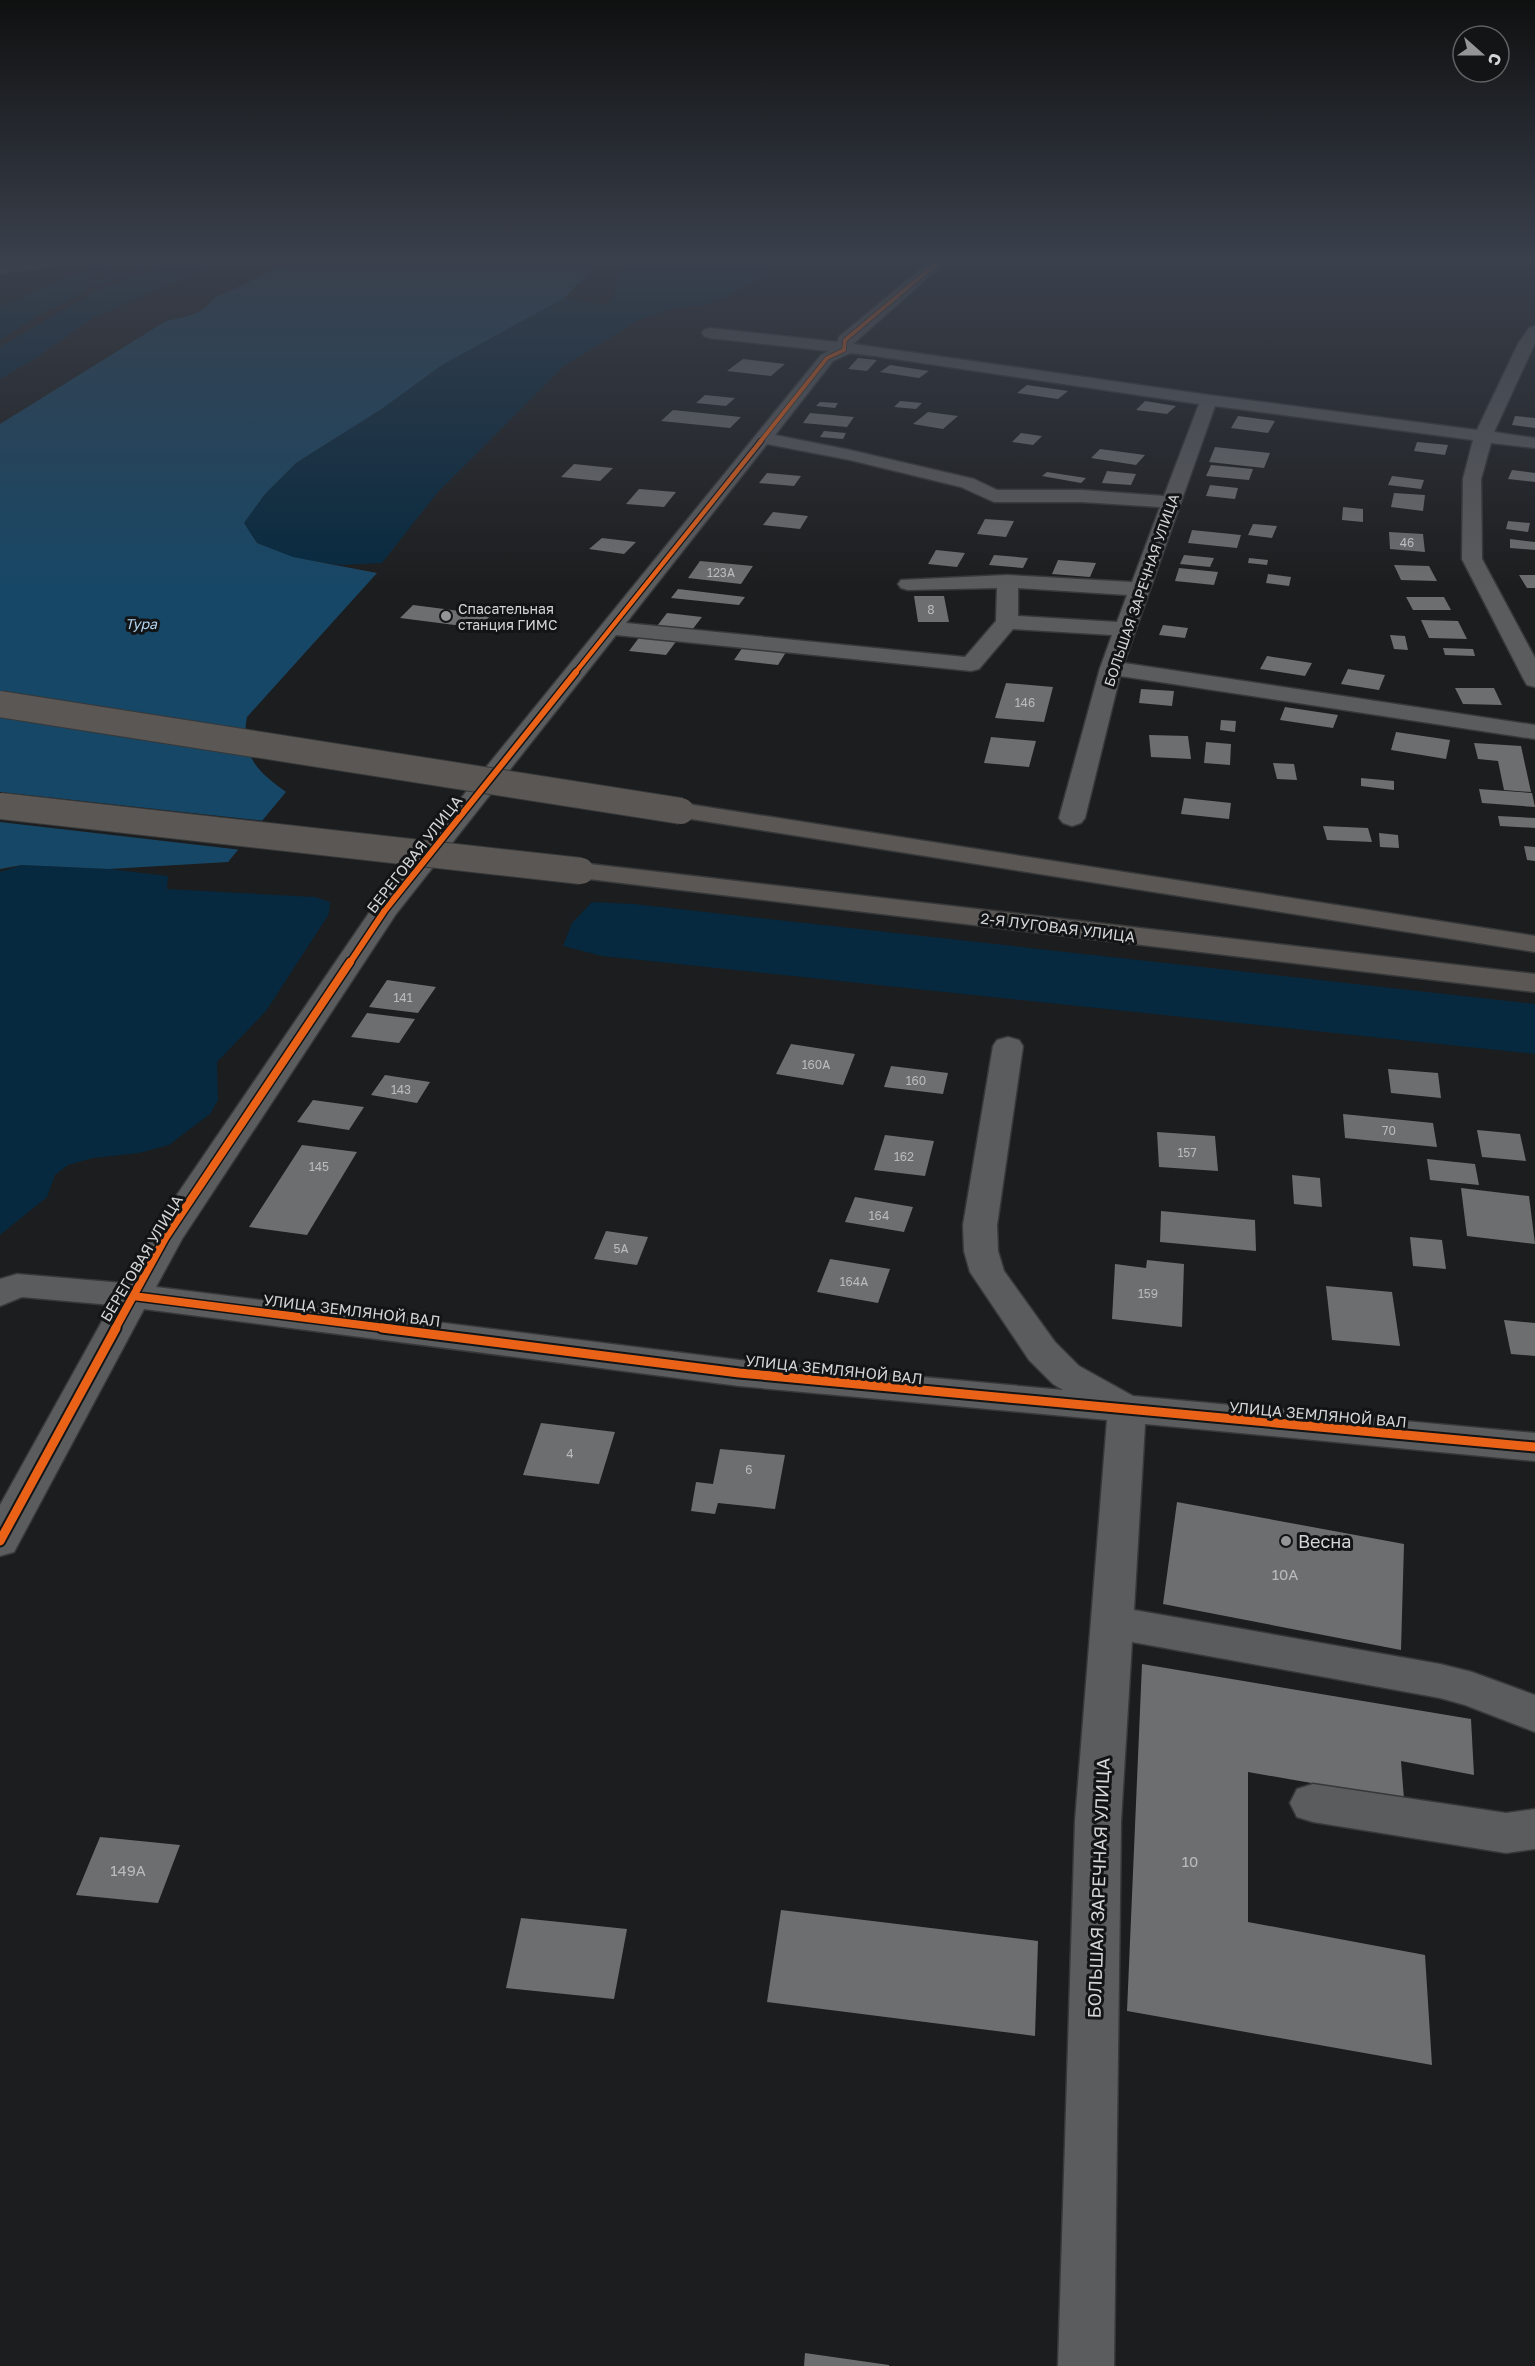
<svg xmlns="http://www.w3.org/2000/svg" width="1535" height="2366" font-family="'Golos Text',sans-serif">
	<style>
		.green { fill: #06293f }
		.water { fill: #174766 }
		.pier { fill: #1c1d1e }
		.building { fill: #6d6e6f }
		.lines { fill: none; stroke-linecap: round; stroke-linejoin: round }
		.minor-casing { stroke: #373839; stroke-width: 3 }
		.major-casing { stroke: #373839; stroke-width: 3 }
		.minor { fill: #5b5c5d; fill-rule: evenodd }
		.major { fill: #5a5754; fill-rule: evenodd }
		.major-bridge-casing { stroke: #373839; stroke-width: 28; stroke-linecap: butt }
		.major-bridge { stroke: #5a5754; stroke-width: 26 }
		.cycleway-far4-casing { stroke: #121416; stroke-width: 5 }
		.cycleway-far3-casing { stroke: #121416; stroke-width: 7 }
		.cycleway-far2-casing { stroke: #121416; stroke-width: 9 }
		.cycleway-far1-casing { stroke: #121416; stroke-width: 11 }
		.cycleway-casing { stroke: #121416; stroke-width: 13 }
		.cycleway-far4 { stroke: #ea6118; stroke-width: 4 }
		.cycleway-far3 { stroke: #ea6118; stroke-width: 4.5 }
		.cycleway-far2 { stroke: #ea6118; stroke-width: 6 }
		.cycleway-far1 { stroke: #ea6118; stroke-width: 8 }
		.cycleway { stroke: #ea6118; stroke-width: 9 }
		.poi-dot { fill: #939596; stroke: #121416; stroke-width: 2 }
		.labels { text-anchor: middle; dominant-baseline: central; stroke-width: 6; stroke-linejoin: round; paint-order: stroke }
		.number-label { font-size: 12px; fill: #babbbc }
		.far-street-label { font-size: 14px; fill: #d3d5d6; stroke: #121416 }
		.far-poi-label { font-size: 14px; fill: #d3d5d6; stroke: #121416; text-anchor: start }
		.far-water-label { font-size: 14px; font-style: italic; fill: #b3d6f0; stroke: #121416 }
		.street-label { font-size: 15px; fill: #d3d5d6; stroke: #121416 }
		.near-number-label { font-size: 15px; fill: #babbbc }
		.near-poi-label { font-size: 18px; fill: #d3d5d6; stroke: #121416; text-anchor: start }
		.near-street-label { font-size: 18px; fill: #d3d5d6; stroke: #121416 }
	</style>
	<rect width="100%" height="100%" fill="#1c1d1e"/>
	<path class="green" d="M115,258H131L86,280C115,284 142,258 172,258L89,288L63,304L46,311L0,340V306Z
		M184,258H229L93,318L33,360L0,379V347L99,289Z
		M639,258H789L730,295L705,305L671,309L637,321L564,366L438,492L382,563L340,565L293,558L257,543L244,523L265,494L296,463L383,408L442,365L564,298L608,305L615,293L620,269Z
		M22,865L109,869L168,876L167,889L315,897L330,902L329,914L266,1011L217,1062L218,1100L210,1114L169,1145L139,1153L93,1158L68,1165L55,1175L47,1197L0,1235V872Z
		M592,902L634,904L1535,1004V1054L602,956L563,946L572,923Z"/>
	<path class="water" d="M300,258H611L594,268L564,298L442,365L383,408L296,463L265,494L244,523L257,543L293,557L377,573L247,717C240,755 257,771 286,792L228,862L109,869L22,865L0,869V424L166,321C184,317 203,315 214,298Z"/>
	<path class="pier" d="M0,792L266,821L242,850L0,822Z"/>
	<path class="building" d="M858,358L877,360L867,371L848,369Z
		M743,359L785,364L771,376L727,371Z
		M890,365L929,371L919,378L880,372Z
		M1027,385L1068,391L1058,399L1017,393Z
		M705,395L735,398L726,406L696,403Z
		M900,401L922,403L916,409L894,407Z
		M1145,401L1176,406L1167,414L1136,410Z
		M820,402L838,403L835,408L816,406Z
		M673,410L741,417L730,428L661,421Z
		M928,412L958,416L943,429L913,424Z
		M810,413L854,417L847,427L803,423Z
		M1238,416L1275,421L1268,433L1231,428Z
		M1515,416L1535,418V428L1512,425Z
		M824,431L846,433L843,439L820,437Z
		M1021,433L1042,436L1033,445L1012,442Z
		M1417,442L1448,445L1445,455L1414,451Z
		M1215,447L1270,453L1264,468L1209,462Z
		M1100,449L1145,455L1136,465L1091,458Z
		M574,464L613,468L600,481L561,477Z
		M1211,465L1253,469L1249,480L1206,476Z
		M1512,470L1535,473V482L1508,479Z
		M1107,471L1136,474L1131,485L1102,483Z
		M1047,472L1086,478L1081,483L1042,476Z
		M767,473L801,476L794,486L759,483Z
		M1392,476L1424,480L1421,489L1388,485Z
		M1210,485L1238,488L1235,499L1206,496Z
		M639,489L676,492L664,507L626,504Z
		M1394,493L1425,495L1423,511L1391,507Z
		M1343,507L1363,509V522L1342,520Z
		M773,512L808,516L800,529L763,525Z
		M985,519L1014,521L1006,537L977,534Z
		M1508,521L1530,523L1528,532L1506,529Z
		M1253,524L1277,526L1272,538L1248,535Z
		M1192,530L1241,535L1237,548L1188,543Z
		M1389,532L1423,534L1425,552L1390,549Z
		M602,538L636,542L624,554L589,549Z
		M1510,539L1535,542V550L1510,548Z
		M936,550L965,553L957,567L928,564Z
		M994,555L1028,558L1023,568L989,565Z
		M1184,555L1214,558L1210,567L1180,564Z
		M1249,558L1268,560L1267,565L1248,563Z
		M1058,560L1096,563L1090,577L1052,574Z
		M700,561L753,566L741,584L688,578Z
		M1394,565L1429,566L1437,581L1401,580Z
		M1179,568L1218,572L1214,585L1175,581Z
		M1268,574L1291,577L1289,586L1266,583Z
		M1519,575H1535V588H1527Z
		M678,589L745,597L739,605L671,598Z
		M914,596H944L949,622H918Z
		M1406,597H1444L1451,610H1413Z
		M413,605L491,615L478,628L400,618Z
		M667,613L702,617L692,630L657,626Z
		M1421,620L1458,621L1467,639L1429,638Z
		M1163,625L1188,628L1185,638L1159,635Z
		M641,635L678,639L666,655L629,651Z
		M1390,635L1405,636L1408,650L1394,649Z
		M745,644L788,649L778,665L734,660Z
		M1443,648L1473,649L1475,656L1445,655Z
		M1267,656L1312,663L1305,676L1260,669Z
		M1348,669L1385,675L1379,690L1341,684Z
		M1006,683L1053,687L1044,722L995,718Z
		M1455,688H1494L1502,705L1463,704Z
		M1141,689L1174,691L1172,706L1139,703Z
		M1285,707L1338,715L1333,728L1280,720Z
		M1221,720L1236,721L1235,732L1220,730Z
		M1396,732L1450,740L1446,759L1391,750Z
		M1149,735L1188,736L1191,759L1151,757Z
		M991,737L1036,741L1029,767L984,763Z
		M1206,742L1231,744L1230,765L1204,763Z
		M1474,743L1521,746L1531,792L1504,790L1498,761L1478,759Z
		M1273,763L1294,764L1297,780L1277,779Z
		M1361,778L1394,781V790L1361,786Z
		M1479,789L1532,793L1535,807L1482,803Z
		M1184,798L1231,803L1229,819L1181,814Z
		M1498,816L1535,818V828L1500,826Z
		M1323,826L1368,828L1372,842L1327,840Z
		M1379,833L1398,835L1399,848L1380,847Z
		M1524,846L1535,847V861L1527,860Z
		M387,980L436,987L418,1013L369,1007Z
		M367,1013L415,1019L399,1043L351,1037Z
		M791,1044L855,1054L843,1085L776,1074Z
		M891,1066L948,1073L943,1094L884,1087Z
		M1388,1069L1438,1073L1441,1098L1391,1093Z
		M385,1075L430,1082L417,1103L371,1095Z
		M313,1100L364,1107L349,1130L297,1122Z
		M1343,1114L1433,1123L1437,1147L1345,1138Z
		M1477,1130L1520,1134L1526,1161L1482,1157Z
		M1157,1132L1215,1136L1218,1171L1159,1167Z
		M885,1135L934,1141L925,1176L874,1170Z
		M302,1145L357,1152L307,1235L249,1227Z
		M1427,1159L1475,1164L1479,1185L1430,1180Z
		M1292,1175L1320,1178L1322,1207L1294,1204Z
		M1461,1188L1529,1196L1535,1244L1467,1236Z
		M855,1197L913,1207L904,1232L845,1222Z
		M1161,1211L1255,1220L1256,1251L1160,1242Z
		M606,1231L648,1237L637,1265L594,1259Z
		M1410,1237L1442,1240L1446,1269L1413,1266Z
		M830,1259L890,1269L878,1303L817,1292Z
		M1147,1260L1184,1264L1182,1327L1112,1319L1115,1264L1146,1268Z
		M1326,1286L1392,1292L1400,1346L1332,1340Z
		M1504,1320L1535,1323V1356L1511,1354Z
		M541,1423L615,1432L599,1484L523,1475Z
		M720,1449L785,1455L775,1509L718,1503L715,1514L691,1511L696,1482L713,1484Z
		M1177,1502L1404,1544L1401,1650L1163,1604Z
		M1142,1664L1471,1719L1474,1775L1401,1761L1404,1799L1248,1772V1922L1425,1955L1432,2065L1127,2011Z
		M100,1837L180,1845L158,1903L76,1895Z
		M781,1910L1038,1941L1035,2036L767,2002Z
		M521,1918L627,1929L614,1999L506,1988Z
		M805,2353L889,2365V2366H804Z"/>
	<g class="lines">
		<g class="minor-casing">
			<path id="minor" d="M53,258H89L82,262L0,274V266Z
				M934,258H950L853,344L1209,395L1477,430L1518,344L1529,328L1535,326V343L1494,432L1535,438V448L1491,443L1481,479L1482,559L1535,658V687L1527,685L1524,680L1462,559L1463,479L1473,440L1215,406L1124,663L1535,725V739L1120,676L1085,818L1081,823L1072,826L1063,823L1059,818L1100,668L1112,635L1013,629L979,669L971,671L616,635L396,914L182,1239L156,1287L739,1360L1063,1390L1053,1384L1029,1360L970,1272L964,1251L963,1225L993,1046L997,1040L1008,1037L1019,1040L1023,1046L997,1225L998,1251L1004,1271L1055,1342L1079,1366L1133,1396L1535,1433V1461L1145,1424L1134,1610L1440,1664L1472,1672L1535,1695V1732L1465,1705L1440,1698L1132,1642L1121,1821L1114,2366H1058L1075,1821L1107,1420L739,1386L144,1309L14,1552L0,1556V1505L111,1305L22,1297L0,1306V1279L17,1274L123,1283L153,1230L375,904L821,355L829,351L710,338L704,336L702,333L704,330L710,328L837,342L839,337ZM850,353L875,356L1199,404L1164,496L1082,490H997L974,479L850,450L775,435L833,361ZM767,444L850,460L961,487L994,502H1082L1160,507L1132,582L1007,575L901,580L898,584L901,588L908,590L997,588L996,621L965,657L626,623ZM1018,588L1127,595L1117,622L1018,616Z
				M1520,258H1535V263L1522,261Z
				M1313,1784L1506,1813L1535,1809V1849L1506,1853L1313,1822L1297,1817L1290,1803L1297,1789Z"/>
		</g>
		<g class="major-casing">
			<path id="major" d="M681,803L1535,936V952L672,816L668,811L672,806Z
				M581,863L1535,974V992L572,877L568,871L572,865Z"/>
		</g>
		<use href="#minor" class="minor"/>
		<use href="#major" class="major"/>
		<g class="major-bridge-casing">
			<path id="major-bridge" d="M0,704L681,811
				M0,806L581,871"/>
		</g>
		<use href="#major-bridge" class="major-bridge"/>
		<g class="cycleway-far4-casing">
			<path id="cycleway-far4" d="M760,442L827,358L844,350L845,340L943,258"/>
		</g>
		<g class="cycleway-far3-casing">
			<path id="cycleway-far3" d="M575,673L761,441"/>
		</g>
		<g class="cycleway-far2-casing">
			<path id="cycleway-far2" d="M349,964L385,910L576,672"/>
		</g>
		<g class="cycleway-far1-casing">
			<path id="cycleway-far1" d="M133,1296L393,1329
				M115,1329L165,1238L350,962"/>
		</g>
		<g class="cycleway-casing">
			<path id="cycleway" d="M382,1328L739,1373L1535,1447
				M0,1541L116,1328"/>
		</g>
		<use href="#cycleway-far4" class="cycleway-far4"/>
		<use href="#cycleway-far3" class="cycleway-far3"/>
		<use href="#cycleway-far2" class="cycleway-far2"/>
		<use href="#cycleway-far1" class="cycleway-far1"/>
		<use href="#cycleway" class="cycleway"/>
	</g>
	<linearGradient id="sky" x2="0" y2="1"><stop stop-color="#0f1010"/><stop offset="0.44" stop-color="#3a404c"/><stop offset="1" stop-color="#3a404c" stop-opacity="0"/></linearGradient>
	<rect width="1535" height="589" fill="url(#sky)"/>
	<g class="poi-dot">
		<circle cx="446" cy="616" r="6"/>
		<circle cx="1286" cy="1541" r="6"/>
	</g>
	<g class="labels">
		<g class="number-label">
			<text x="1407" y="542">46</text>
			<text x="721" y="572">123А</text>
			<text x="931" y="609">8</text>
			<text x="1025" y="702">146</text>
			<text x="403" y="997">141</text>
			<text x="816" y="1064">160A</text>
			<text x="916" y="1080">160</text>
			<text x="401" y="1089">143</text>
			<text x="1389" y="1130">70</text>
			<text x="1187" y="1152">157</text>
			<text x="904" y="1156">162</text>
			<text x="319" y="1166">145</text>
			<text x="879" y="1215">164</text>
			<text x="621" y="1248">5A</text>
			<text x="854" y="1281">164A</text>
			<text x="1148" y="1293">159</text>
			<text x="570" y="1453">4</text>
			<text x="749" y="1469">6</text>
		</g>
		<g class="far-street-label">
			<text transform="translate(1141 590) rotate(-71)">БОЛЬШАЯ ЗАРЕЧНАЯ УЛИЦА</text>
		</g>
		<g class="far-poi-label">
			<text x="458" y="608">Спасательная<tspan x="458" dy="16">станция ГИМС</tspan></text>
		</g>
		<g class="far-water-label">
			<text x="141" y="623">Тура</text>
		</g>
		<g class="street-label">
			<text transform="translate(414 854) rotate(-52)">БЕРЕГОВАЯ УЛИЦА</text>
			<text transform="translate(1058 927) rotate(7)">2-Я ЛУГОВАЯ УЛИЦА</text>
			<text transform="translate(141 1258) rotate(-59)">БЕРЕГОВАЯ УЛИЦА</text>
			<text transform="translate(352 1310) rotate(7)">УЛИЦА ЗЕМЛЯНОЙ ВАЛ</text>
			<text transform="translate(834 1369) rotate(6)">УЛИЦА ЗЕМЛЯНОЙ ВАЛ</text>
			<text transform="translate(1318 1414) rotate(5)">УЛИЦА ЗЕМЛЯНОЙ ВАЛ</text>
		</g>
		<g class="near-number-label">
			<text x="1285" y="1574">10А</text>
			<text x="1190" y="1861">10</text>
			<text x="128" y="1870">149А</text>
		</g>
		<g class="near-poi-label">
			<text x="1298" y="1541">Весна</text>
		</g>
		<g class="near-street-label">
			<text transform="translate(1098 1888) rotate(-88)">БОЛЬШАЯ ЗАРЕЧНАЯ УЛИЦА</text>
		</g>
	</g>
	<g transform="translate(1481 54) rotate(111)"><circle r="28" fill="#121416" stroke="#5f6163" stroke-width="1.5"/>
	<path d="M0-4.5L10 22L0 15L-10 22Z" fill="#939596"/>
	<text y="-9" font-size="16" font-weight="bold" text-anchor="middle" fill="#d3d5d6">С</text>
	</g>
</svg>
